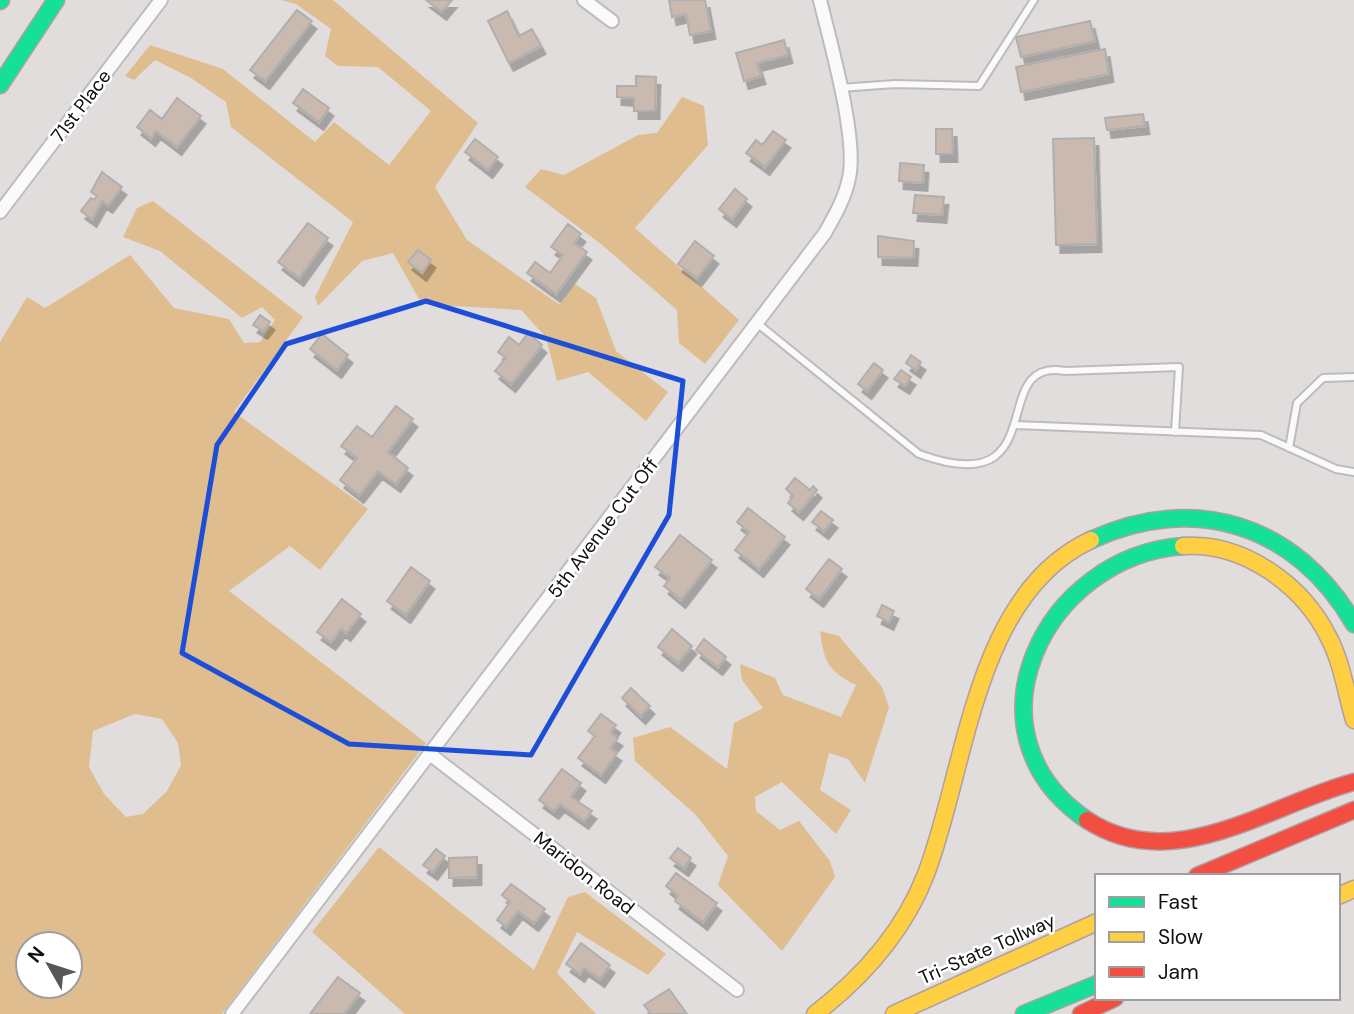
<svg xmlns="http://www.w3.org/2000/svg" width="1354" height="1014" font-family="'DM Sans',sans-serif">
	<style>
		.forest { fill: #dfbd8e; fill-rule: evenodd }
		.building { fill: #cab9af; stroke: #b1afae; stroke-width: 2; filter: url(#shadow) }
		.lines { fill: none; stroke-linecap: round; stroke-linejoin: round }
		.lane-casing { stroke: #bebbbb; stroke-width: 10 }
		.street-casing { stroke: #bebbbb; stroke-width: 16 }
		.fast-casing { stroke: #b09fa2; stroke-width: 19 }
		.slow-casing { stroke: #b09fa2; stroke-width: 19 }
		.jam-casing { stroke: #b09fa2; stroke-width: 19 }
		.lane { stroke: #fafafa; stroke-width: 6 }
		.street { stroke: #fafafa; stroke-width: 12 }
		.fast { stroke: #16e098; stroke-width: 16 }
		.slow { stroke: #ffcf43; stroke-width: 16 }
		.jam { stroke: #f24e42; stroke-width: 16 }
		.marked { fill: none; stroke: #1d4ed8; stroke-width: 5; stroke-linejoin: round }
		.labels { text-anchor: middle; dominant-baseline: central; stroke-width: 5; stroke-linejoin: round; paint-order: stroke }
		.street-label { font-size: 19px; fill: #100e0e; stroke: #fff }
	</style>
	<defs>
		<filter id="shadow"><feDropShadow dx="4.5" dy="8" stdDeviation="0" flood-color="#0004"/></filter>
	</defs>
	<rect width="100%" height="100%" fill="#e1dddd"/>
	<path class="forest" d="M281,0H333L478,123L435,187L467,240L560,305L575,284L596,298L616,351L668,392L646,421L588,372L557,381L546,337L521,310L422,304L393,253L362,261L318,306L315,297L353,222L231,127L226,102L191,78L155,60L134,80L125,76L150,45L223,69L315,142L334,122L389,165L431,111L378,67L338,66L325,56L331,29L296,4Z
		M682,97L704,106L708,145L635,228L739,320L705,364L679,343L677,310L601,244L525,187L541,169L564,175L638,135L657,133Z
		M153,201L303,317L234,412L368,509L320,570L290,546L229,591L426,743L222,1014H0V342L27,297L45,308L130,255L174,308L229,319L244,343L260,342L275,320L262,307L242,318L160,251L123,237L137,208ZM135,714L162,719L178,743L181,765L167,791L143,814L126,817L104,794L89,767L93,731ZM70,944V986H28V944Z
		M820,631L839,636L882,687L889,707L865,783L848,759L829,753L820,790L851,810L836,834L782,782L755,797L756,811L780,830L799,821L830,861L835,877L782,951L718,885L728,856L695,814L635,761L633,738L670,727L727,769L734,723L763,708L742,680L740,664L775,678L783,695L841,717L856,685C828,671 824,662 820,631Z
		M379,847L534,970L568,897L585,892L666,954L648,975L577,932L557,973L596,1014H405L312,932Z"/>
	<path class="building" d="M426,0H452L442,12Z
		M669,0H705L711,31L690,35L686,14L672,17Z
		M297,10L312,21L265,81L250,70Z
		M507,11L519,36L532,29L541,46L509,63L488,21Z
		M1090,21L1095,41L1021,57L1016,37Z
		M784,40L788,55L757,63L761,76L744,81L736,53Z
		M1105,49L1109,74L1021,92L1016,67Z
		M636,76L656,77L655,111H634V98L617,97V86H636Z
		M303,89L329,108L319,122L293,103Z
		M177,98L201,116L177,147L156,131L151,138L137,127L150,110L162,119Z
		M1143,114L1145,126L1107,130L1105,118Z
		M936,129H952L953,154H936Z
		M773,131L786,140L765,167L746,153L756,140L762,145Z
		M1094,138L1097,244L1056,245L1053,139Z
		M475,139L498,157L488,170L465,152Z
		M900,163L924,165L923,183L899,181Z
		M102,172L122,187L108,205L102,201L92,219L81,211L91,198L94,200L97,196L91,192Z
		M735,189L747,199L732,219L719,209Z
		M915,195L944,197L942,215L913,213Z
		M308,223L328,238L299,278L278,262Z
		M568,224L581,234L574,243L587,252L556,294L527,273L535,262L550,273L563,255L551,247Z
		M878,236L914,241L913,258L878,257Z
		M695,241L714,256L697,278L678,264Z
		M418,250L431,260L422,273L408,262Z
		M260,315L270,322L263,331L253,325Z
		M528,333L542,345L511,384L495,371L506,358L498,352L509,337L519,345Z
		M322,334L348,355L337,370L310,349Z
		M911,355L921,362L916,370L906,363Z
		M874,363L883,370L867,391L858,384Z
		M901,370L911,377L905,386L894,379Z
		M396,406L413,419L388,452L408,468L396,484L378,471L359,495L340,480L357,458L341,446L357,426L372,437Z
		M795,478L810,490L813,486L817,490L799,512L788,503L793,496L786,489Z
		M748,508L785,537L759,569L735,550L749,532L737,522Z
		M821,511L833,520L824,531L812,522Z
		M680,535L712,560L681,600L664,586L670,578L655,567Z
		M829,559L842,569L819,599L806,589Z
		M411,567L430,581L406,615L387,601Z
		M342,599L361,614L346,633L341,629L331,642L317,632Z
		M882,605L894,611L889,622L877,616Z
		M672,629L692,646L678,663L658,647Z
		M704,639L726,657L718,667L696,650Z
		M631,688L650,706L641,716L622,698Z
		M601,714L616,725L610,733L618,738L610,748L617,753L601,775L578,758L595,736L588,731Z
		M562,769L581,783L571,797L592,811L584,821L560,804L554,811L539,800Z
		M678,848L691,858L684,868L670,858Z
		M436,849L445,856L433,872L423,865Z
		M477,857V877L449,878V858Z
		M676,873L717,903L703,922L675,901L678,896L666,886Z
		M511,884L545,909L534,923L518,911L506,927L497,920L510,902L502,895Z
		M581,943L610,965L600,979L584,968L580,974L566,964Z
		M338,977L360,993L344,1014H310Z
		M669,989L687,1014H651L644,1005Z"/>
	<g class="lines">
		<g class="lane-casing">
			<path id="lane" d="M840,88L895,84L979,86L1034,0
				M758,324L919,454C1057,504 985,356 1065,371L1179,367L1175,432
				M1015,425L1261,435L1336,469L1354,472
				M1289,448L1297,403L1323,378L1354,377"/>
		</g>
		<g class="street-casing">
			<path id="street" d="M584,0L612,21
				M0,212L161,0
				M431,755L737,990
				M232,1014L825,233C835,215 845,198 849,178C858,138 830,42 820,0"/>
		</g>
		<g class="fast-casing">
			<path id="fast" d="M0,1L1,0
				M0,85L56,0
				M1091,540C1195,492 1297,525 1354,624
				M1087,820C958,733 1044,556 1183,546
				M1024,1014L1097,984"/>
		</g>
		<g class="slow-casing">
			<path id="slow" d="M1183,546C1244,542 1303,585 1329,638C1342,663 1346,693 1354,720
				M1338,896L1354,889
				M815,1014C863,977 904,931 926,874C967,767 974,594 1091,540
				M894,1014L1097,922"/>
		</g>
		<g class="jam-casing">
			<path id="jam" d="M1087,820C1174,877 1268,805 1354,782
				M1197,876L1354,810
				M1081,1014L1115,998"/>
		</g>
		<use href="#lane" class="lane"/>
		<use href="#street" class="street"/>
		<use href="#fast" class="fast"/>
		<use href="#slow" class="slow"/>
		<use href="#jam" class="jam"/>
	</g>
	<path class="marked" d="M426,301L683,381L669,515L531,755L349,744L182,653L217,445L286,344Z"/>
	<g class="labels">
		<g class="street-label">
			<text transform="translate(81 106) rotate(-53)">71st Place</text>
			<text transform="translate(603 528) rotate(-53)">5th Avenue Cut Off</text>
			<text transform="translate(584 873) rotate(38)">Maridon Road</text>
			<text transform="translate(987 949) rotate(-24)">Tri-State Tollway</text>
		</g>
	</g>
	<rect x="1095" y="874" width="245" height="126" fill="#ffffff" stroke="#9f9f9f" stroke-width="2"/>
	<rect x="1109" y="897" width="35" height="10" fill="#16e098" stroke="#9f9f9f" stroke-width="2"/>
	<text x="1158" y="909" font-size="21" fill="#100e0e">Fast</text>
	<rect x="1109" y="932" width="35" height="10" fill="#ffcf43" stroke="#9f9f9f" stroke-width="2"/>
	<text x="1158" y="944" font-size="21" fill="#100e0e">Slow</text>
	<rect x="1109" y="967" width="35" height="10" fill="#f24e42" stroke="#9f9f9f" stroke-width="2"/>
	<text x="1158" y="979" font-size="21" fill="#100e0e">Jam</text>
	<g transform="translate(49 965) rotate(309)"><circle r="33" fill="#ffffff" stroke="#9f9f9f" stroke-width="2"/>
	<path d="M0-5L12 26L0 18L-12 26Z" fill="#595656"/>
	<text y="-10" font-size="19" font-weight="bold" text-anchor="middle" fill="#100e0e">N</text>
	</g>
</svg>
